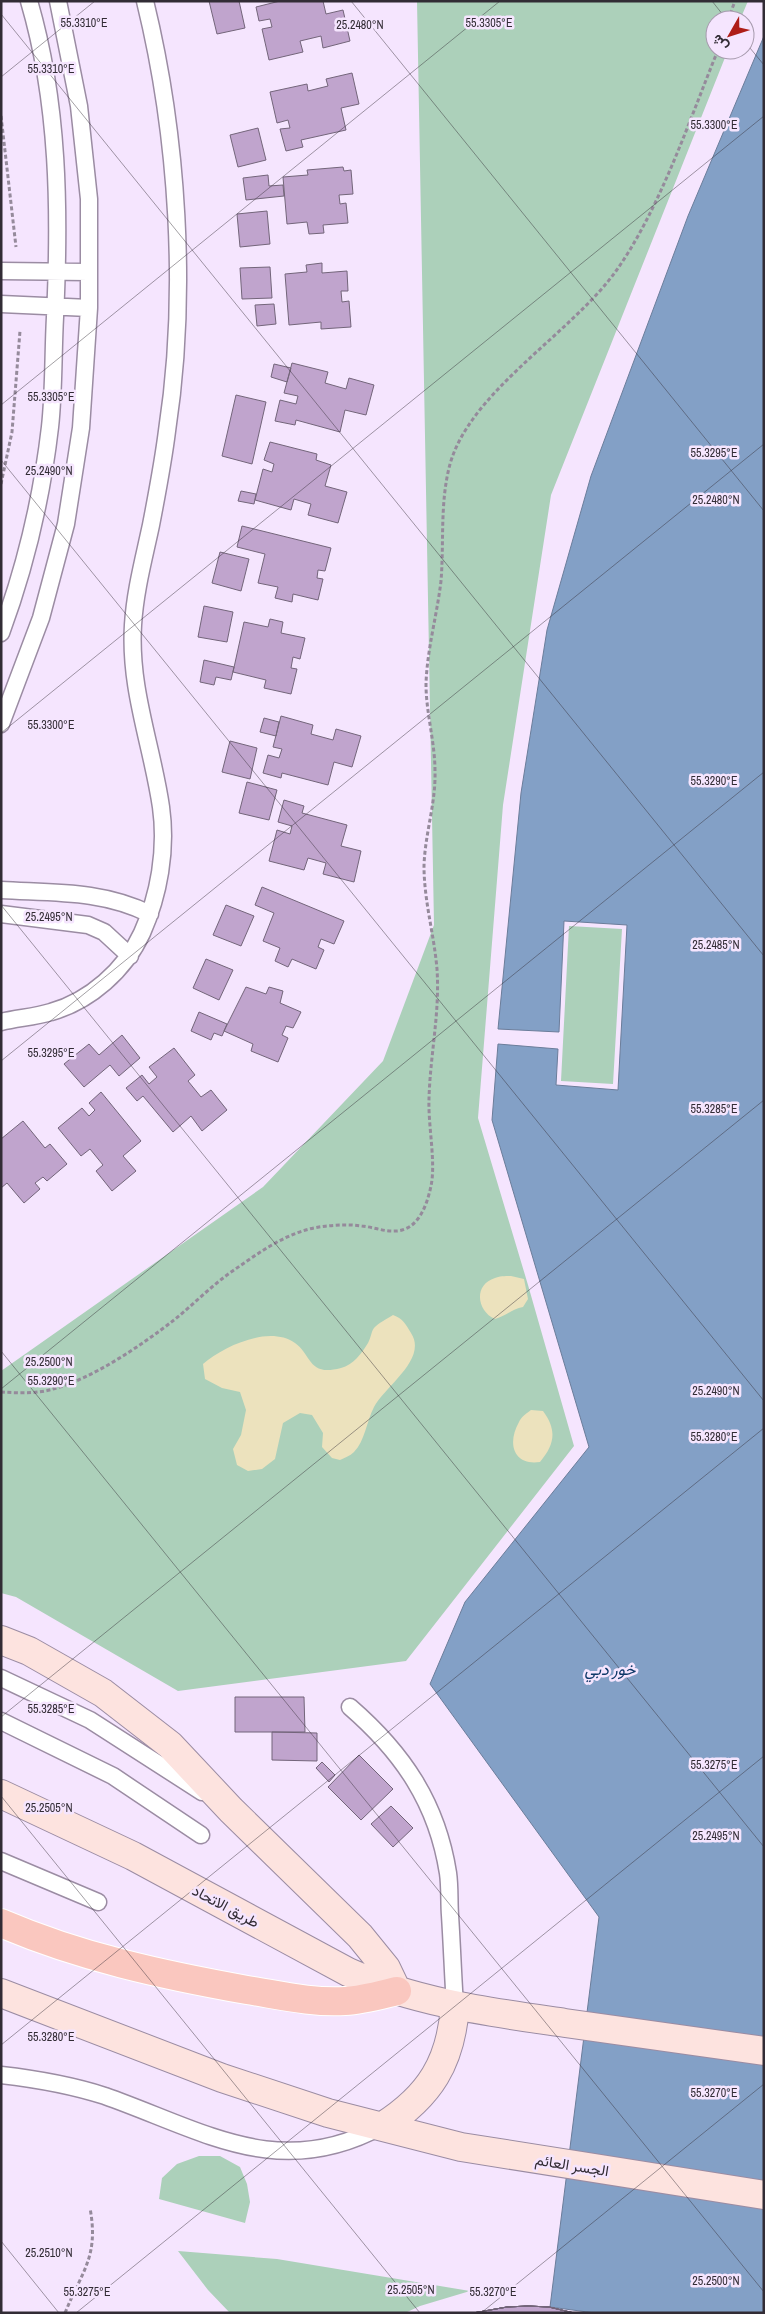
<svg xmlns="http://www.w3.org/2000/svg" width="765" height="2314" font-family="'Archivo Narrow',Vazirmatn,sans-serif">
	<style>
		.green { fill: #acd0ba }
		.sand { fill: #ece2bd }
		.water { fill: #83a0c6; stroke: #6b7d9a }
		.building { fill: #c0a4cd; stroke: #73657a }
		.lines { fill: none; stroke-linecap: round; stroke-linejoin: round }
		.lane-casing { stroke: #9b8ca3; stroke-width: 19 }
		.secondary-casing { stroke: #9b8ca3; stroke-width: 30 }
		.primary-casing { stroke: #fff; stroke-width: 30 }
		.path { stroke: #958a9b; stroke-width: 3; stroke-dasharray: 4 2.5; stroke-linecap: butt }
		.lane { stroke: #fff; stroke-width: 16 }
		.secondary { stroke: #fde3df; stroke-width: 28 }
		.primary { stroke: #fac7bf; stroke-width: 28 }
		.ticks { fill: none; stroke: #322c35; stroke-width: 1; stroke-opacity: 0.45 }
		.labels { text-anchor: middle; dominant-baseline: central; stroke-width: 5; stroke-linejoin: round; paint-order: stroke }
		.street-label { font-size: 15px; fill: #322c35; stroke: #f5e5fe }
		.water-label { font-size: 16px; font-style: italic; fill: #0e3868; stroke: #f5e5fe }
		.ticks-label { font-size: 12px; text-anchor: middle; fill: #322c35; stroke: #f5e5fe; stroke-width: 5; stroke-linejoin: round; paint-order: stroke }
	</style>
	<rect width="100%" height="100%" fill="#f5e5fe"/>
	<path class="green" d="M417,1H748L740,20H715V50H728L551,495L503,805L478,1118L528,1285L574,1446L406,1661L178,1691L16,1597L1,1593V1371L263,1187L383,1061L434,925Z
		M569,926L622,929L613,1084L561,1081Z
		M199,2156H220L240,2167L247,2184L250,2202L245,2223L159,2199L162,2178L177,2164Z
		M178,2251L277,2259L470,2291L420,2306L405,2313H230L208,2290Z"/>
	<path class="sand" d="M511,1276L524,1279L528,1299L523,1307C512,1309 506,1316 495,1319C477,1311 473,1285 495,1278C499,1276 506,1276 511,1276Z
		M393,1315C403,1319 405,1323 411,1333C428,1359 385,1386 374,1407C367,1420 365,1441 354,1452C350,1456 344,1458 340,1460L332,1458L322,1447L323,1433L312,1415L300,1413L283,1423L275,1459L262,1469L248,1471L237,1465L233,1449L241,1435L246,1410L240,1392L222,1388L205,1379L203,1364C224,1346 269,1325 295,1343C312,1355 308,1377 341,1368C353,1365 362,1353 368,1343C371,1338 371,1332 374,1328C378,1323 387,1319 393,1315Z
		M531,1410L543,1411C557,1430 555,1444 540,1462C513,1466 507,1443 519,1422C521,1417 527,1413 531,1410Z"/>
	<path class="water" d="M764,36V2313H595L550,2307L599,1917L430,1684L465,1602L589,1447L492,1120L498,1044L558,1049L556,1085L618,1090L627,925L564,921L559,1032L498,1029L521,793L547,630L591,476L688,216Z"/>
	<path class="building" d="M209,1H239L245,28L217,34Z
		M280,1H323L326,14L343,10L350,41L323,48L321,36L300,41L303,52L269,60L262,29L272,27L270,19L259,21L256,7Z
		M352,73L359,104L341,108L346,130L301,140L303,147L286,151L280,129L290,128L288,120L277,123L270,92L307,84L308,91L328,86L326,79Z
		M258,128L266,160L238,167L230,135Z
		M343,167L344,171L351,170L353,194L339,195L340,204L346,203L348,223L323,225L324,233L309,234L307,222L287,224L283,177L308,175L307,170Z
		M268,175L269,186L283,185L284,196L246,200L243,178Z
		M267,211L270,244L240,247L237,214Z
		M322,263V273L347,271L348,291H341L342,302L349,301L351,327L321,329V322L289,325L285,274L307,272L306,265Z
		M270,267L272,298L242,299L240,268Z
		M274,304L276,324L257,326L255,305Z
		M292,363L328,372L325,383L346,389L349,378L374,385L366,415L345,410L340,432L296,420L295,425L275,421L280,400L296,404L298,396L284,393Z
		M274,364L291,368L287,382L271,377Z
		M236,395L266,402L252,464L222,456Z
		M270,442L317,454L316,460L331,465L325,486L347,492L338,523L308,515L311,504L294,499L291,510L255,500L263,469L272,472L274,464L264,460Z
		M241,491L256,494L254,504L238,501Z
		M242,526L331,548L325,571L318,570L317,578L323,579L318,600L293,594L292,602L275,598L278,587L258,583L265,554L237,547Z
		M220,552L249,559L241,591L212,583Z
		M204,606L233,612L227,642L198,637Z
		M270,619L283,622L281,633L305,638L300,659L293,657L291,668L297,669L291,694L264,688L266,680L233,672L244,622L268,627Z
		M204,660L234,667L231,680L216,677L214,685L200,682Z
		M281,716L313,725L311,734L333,740L336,729L361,736L352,767L334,762L328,785L282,773L281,778L263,773L268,755L279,758L282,749L273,747Z
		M264,718L279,722L276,736L260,732Z
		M230,741L257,748L250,779L222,772Z
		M247,782L277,790L269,820L239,813Z
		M284,800L304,806L302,813L347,825L341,846L361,851L354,882L323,874L326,863L308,858L304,870L269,861L277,830L290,834L292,826L278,822Z
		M262,887L344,921L334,944L321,939L318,947L324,950L316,969L292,959L288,967L275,961L280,948L263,941L274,913L255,905Z
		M226,905L254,916L241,946L213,935Z
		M206,959L233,970L219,1000L193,988Z
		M246,987L266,994L269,987L283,991L280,1003L301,1012L293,1028L286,1026L282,1035L288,1038L278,1062L251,1051L253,1044L224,1031Z
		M199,1012L227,1024L222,1036L214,1033L211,1040L191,1031Z
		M122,1035L140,1058L119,1076L110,1065L84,1087L64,1064L89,1044L99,1055Z
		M174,1048L195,1075L188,1081L201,1097L211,1090L227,1110L202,1131L191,1116L173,1132L143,1096L137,1101L126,1088L142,1075L149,1084L157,1077L149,1067Z
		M101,1092L141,1141L123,1156L136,1171L112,1191L96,1171L103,1165L90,1149L81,1156L58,1128L82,1108L89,1116L95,1110L89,1103Z
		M23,1121L45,1148L50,1144L67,1164L47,1181L43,1177L35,1183L40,1189L24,1203L7,1183L1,1188V1139Z
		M235,1697H304L305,1732H235Z
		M272,1732L317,1733V1761L272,1760Z
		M359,1755L393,1789L361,1820L328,1787Z
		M322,1762L335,1775L329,1782L316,1768Z
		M391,1806L413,1828L393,1847L371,1824Z
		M528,2306L549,2307L574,2313H473L507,2307Z
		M528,2306L549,2307L574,2313H473L507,2307Z
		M528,2306L549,2307L574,2313H473L507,2307Z
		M528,2306L549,2307L574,2313H473L507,2307Z
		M528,2306L549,2307L574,2313H473L507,2307Z
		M528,2306L549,2307L574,2313H473L507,2307Z
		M528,2306L549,2307L574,2313H473L507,2307Z"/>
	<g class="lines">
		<g class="lane-casing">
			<path id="lane" d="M1,271L88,272
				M1,304L89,308
				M1,633C25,568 42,496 50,427C54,391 53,354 55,317C60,212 59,103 29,1
				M1,724L41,618L66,524L81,428L89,308V199L79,106L58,1
				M1,890C53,893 102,890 150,914
				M1,914L88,925L104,932L130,956
				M1,1022C17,1018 35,1017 51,1012C90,1001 125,970 142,933C159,895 167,850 161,807C152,745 129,689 133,625C135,591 144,558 151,525C157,494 163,463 167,431C188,294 178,136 145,1
				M1,1678L90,1720L202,1792
				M350,1707C403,1753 437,1803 448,1873C450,1887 449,1902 450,1915C452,1946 453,1976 455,2006
				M1,1721L113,1776L201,1835
				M1,1861L98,1902
				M1,2075C36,2079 71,2085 105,2096C204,2131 279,2182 382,2126"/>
		</g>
		<g class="secondary-casing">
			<path id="secondary" d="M1,1640L29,1651L103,1693L170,1745L231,1810L360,1936L386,1968L397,1991
				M1,1794L133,1856L348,1972C417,2003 490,2012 565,2023C631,2032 697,2042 764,2051
				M1,1993L222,2078L328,2113L461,2147L764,2195
				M383,2126C430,2096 451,2062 455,2006"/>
		</g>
		<g class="primary-casing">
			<path id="primary" d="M1,1923C80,1957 163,1975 247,1990C279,1995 312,2003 345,2001C363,2000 380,1995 397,1991"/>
		</g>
		<path class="path" d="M728,20L735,1
			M1,116L16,247
			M1,484L12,432L20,331
			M1,1392C18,1393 37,1394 53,1389C92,1379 142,1345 174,1320C194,1304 212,1285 234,1270C260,1252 287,1232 319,1227C333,1225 347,1224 362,1226C373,1227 385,1232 396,1231C402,1231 408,1228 412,1225C423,1216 428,1200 431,1186C436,1162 428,1126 429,1099C430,1056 440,1013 437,969C434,934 424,901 424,866C425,833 436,803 435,771C435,742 426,713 426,684C427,650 437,615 441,581C444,544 440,505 449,468C467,393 570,335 616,271C660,209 689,121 718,50
			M65,2313C82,2271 99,2257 90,2208"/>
		<use href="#lane" class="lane"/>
		<use href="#secondary" class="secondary"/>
		<use href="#primary" class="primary"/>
	</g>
	<path class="ticks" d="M351,1L764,511M712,1L727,20M1,14L764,956M745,42L764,65M1,77L95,1M1,405L500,1M1,460L764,1401M1,733L764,116M1,905L764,1847M1,1061L764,444M1,1351L764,2292M1,1389L764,772M1,1717L764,1100M1,1796L420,2313M1,2045L764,1428M1,2241L59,2313M76,2313L764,1756M481,2313L764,2084"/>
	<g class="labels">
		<g class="street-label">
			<text transform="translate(226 1906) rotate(28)">طريق الاتحاد</text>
			<text transform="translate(572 2165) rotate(9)">الجسر العائم</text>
		</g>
		<g class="water-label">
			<text x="610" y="1669">خور دبي</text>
		</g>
	</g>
	<g class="ticks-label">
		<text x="84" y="27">55.3310°E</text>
		<text x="489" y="27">55.3305°E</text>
		<text x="360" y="29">25.2480°N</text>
		<text x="51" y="73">55.3310°E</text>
		<text x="714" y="129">55.3300°E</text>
		<text x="51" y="401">55.3305°E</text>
		<text x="714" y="457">55.3295°E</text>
		<text x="49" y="475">25.2490°N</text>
		<text x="716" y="504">25.2480°N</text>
		<text x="51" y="729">55.3300°E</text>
		<text x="714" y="785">55.3290°E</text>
		<text x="49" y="921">25.2495°N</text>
		<text x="716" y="949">25.2485°N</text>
		<text x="51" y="1057">55.3295°E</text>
		<text x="714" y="1113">55.3285°E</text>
		<text x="49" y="1366">25.2500°N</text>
		<text x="51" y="1385">55.3290°E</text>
		<text x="716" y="1395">25.2490°N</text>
		<text x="714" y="1441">55.3280°E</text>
		<text x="51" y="1713">55.3285°E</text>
		<text x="714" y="1769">55.3275°E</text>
		<text x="49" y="1812">25.2505°N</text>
		<text x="716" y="1840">25.2495°N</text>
		<text x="51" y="2041">55.3280°E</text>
		<text x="714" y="2097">55.3270°E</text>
		<text x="49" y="2257">25.2510°N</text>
		<text x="716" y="2285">25.2500°N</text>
		<text x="411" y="2294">25.2505°N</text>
		<text x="87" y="2296">55.3275°E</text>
		<text x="493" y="2296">55.3270°E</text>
	</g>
	<rect width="765" height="2314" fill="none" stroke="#322c35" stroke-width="5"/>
	<g transform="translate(730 35) rotate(231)"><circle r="24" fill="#f5e5fe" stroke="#a79bae"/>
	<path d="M0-4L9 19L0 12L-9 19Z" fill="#ae1d18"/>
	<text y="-8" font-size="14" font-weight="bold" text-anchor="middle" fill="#322c35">ش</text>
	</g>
</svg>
